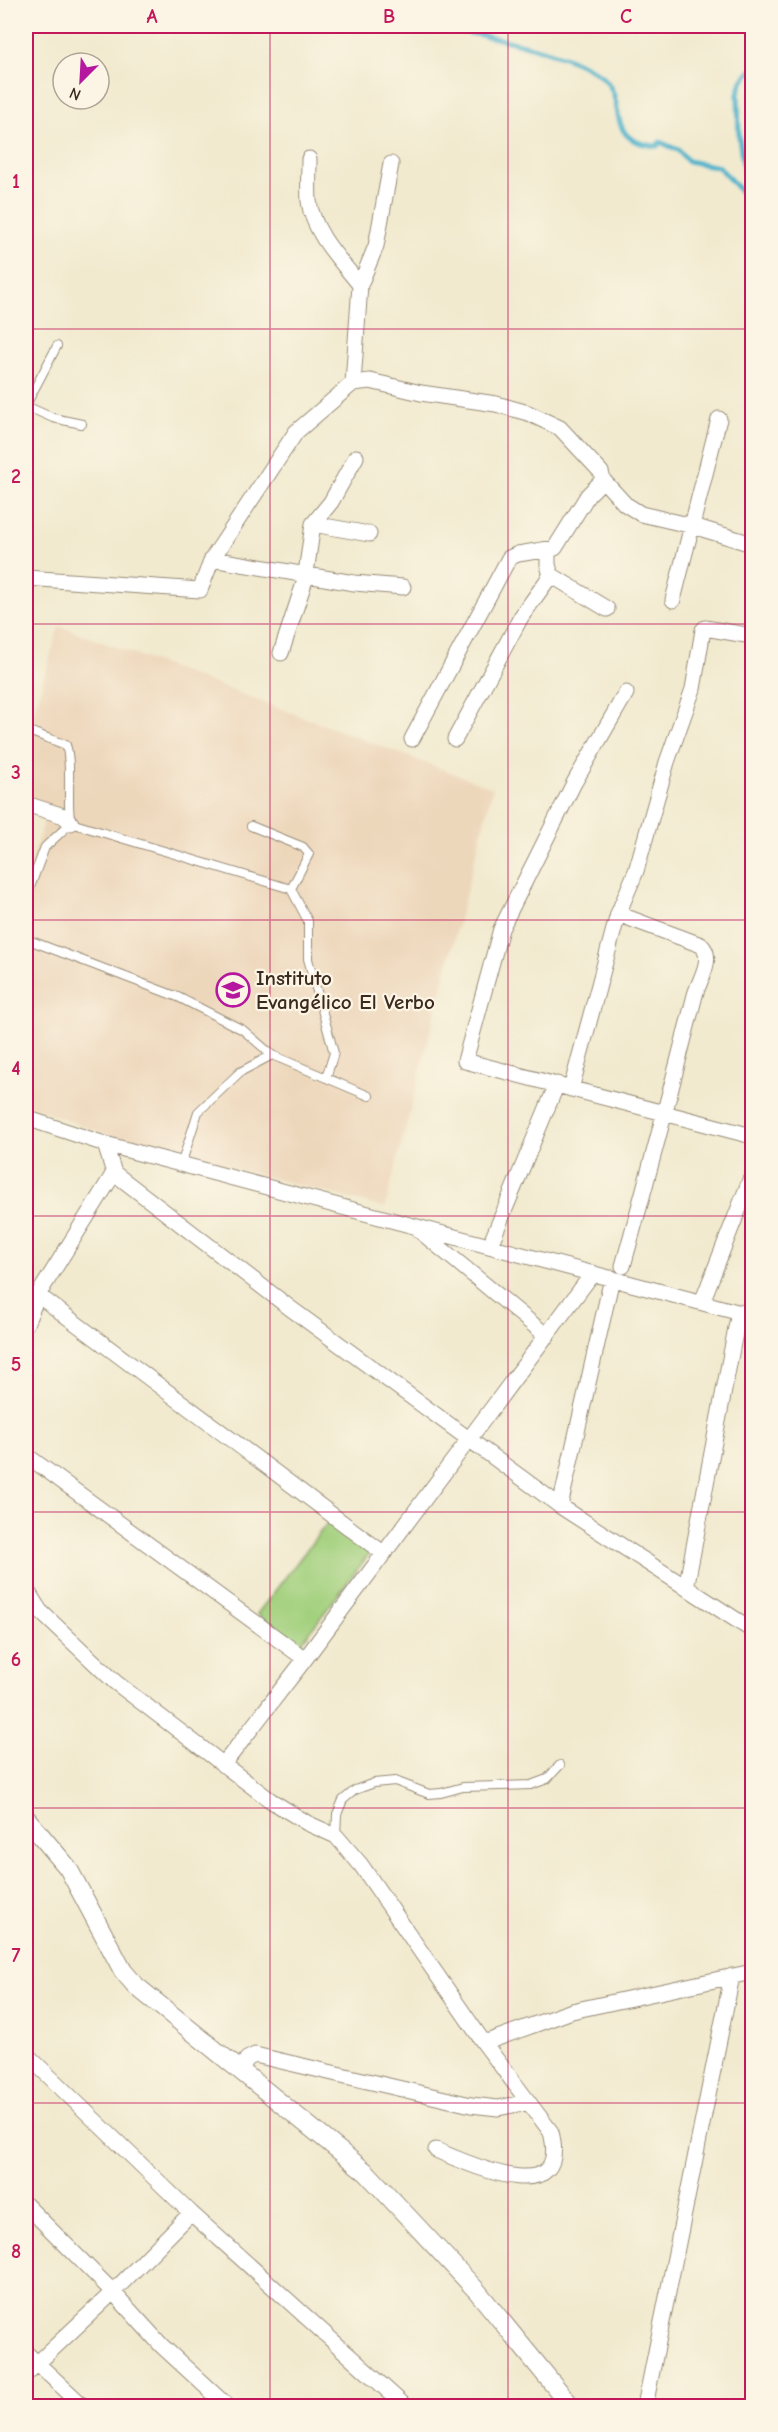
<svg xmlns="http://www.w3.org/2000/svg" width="778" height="2432" font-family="'Comic Neue',sans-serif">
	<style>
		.built { fill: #edd7bb }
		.green { fill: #a2d07d; stroke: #6e7d4e; stroke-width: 1.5 }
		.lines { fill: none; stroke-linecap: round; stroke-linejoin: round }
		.stream { stroke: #4db3cc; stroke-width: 5 }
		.service-casing { stroke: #968a76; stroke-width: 10 }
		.minor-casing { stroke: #968a76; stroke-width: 17 }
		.tertiary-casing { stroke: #968a76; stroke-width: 20 }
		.service { stroke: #fff; stroke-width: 8 }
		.minor { stroke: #fff; stroke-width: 15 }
		.tertiary { stroke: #fff; stroke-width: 18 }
		.grid { fill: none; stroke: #c2185b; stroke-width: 1.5; stroke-opacity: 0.55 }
		.labels { text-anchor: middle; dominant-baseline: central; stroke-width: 4.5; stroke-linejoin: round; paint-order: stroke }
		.poi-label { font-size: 21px; font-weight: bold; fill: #3b2a1e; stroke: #fcf5e5; text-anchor: start }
		.neatline { fill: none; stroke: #c2185b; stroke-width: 2 }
		.grid-label { font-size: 20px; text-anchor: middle; font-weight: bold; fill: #c2185b }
	</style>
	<rect width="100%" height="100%" fill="#fcf5e5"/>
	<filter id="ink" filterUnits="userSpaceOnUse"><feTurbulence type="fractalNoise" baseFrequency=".0167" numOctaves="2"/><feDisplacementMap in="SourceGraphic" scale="12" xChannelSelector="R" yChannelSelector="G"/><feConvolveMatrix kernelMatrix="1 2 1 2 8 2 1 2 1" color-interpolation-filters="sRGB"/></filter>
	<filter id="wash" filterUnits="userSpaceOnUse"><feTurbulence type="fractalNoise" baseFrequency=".008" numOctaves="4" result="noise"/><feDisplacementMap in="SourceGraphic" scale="24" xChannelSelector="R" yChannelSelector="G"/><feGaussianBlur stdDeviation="1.35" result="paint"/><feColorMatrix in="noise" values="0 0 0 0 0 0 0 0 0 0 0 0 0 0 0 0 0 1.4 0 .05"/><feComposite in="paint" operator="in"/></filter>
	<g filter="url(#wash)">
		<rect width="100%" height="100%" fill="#f1eacf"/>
		<path class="built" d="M59,626L493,788L385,1208L111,1136L26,1105V875L46,817L26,811V739Z"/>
		<path class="green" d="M332,1517L373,1549L299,1646L257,1614Z"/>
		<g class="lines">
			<path class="stream" d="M431,26C473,33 568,50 600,75C631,99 600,142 657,146L660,142L678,150L688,161L719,167L749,201
				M752,70L742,81L738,94L739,137L749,201L752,209"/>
		</g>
	</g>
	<g filter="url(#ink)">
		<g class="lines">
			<g class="service-casing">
				<path id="service" d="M26,405L57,346
					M26,406L53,418L82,424
					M26,730L66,745C72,762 67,797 70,819
					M291,889L308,921V959L334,1053L326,1078
					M26,898L45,847L71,823L291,889L309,854L303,847L251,826
					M26,939L178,997L243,1030L272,1055
					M181,1165L198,1112L240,1072L272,1055L369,1096
					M336,1836L337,1814L343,1800L355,1790L374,1783L395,1781L429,1794L441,1793L463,1787L531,1785L547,1779L560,1765"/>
			</g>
			<g class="minor-casing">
				<path id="minor" d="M309,159C309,173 308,187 309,201C313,233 341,261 360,285
					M353,383L360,285L376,246L391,164
					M313,524L369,534
					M548,551V565L551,575L607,609
					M212,559L354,583L403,587
					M26,578L200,590L212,559L296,432L353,383L370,381L421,393L496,404L528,413L560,428L601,472L603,480L625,504L641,514L693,526L752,544
					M673,600L719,419
					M281,653L305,580L313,524L331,502L356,457
					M626,693L574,783L501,929L465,1061L752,1136
					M412,739L509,558L518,554L555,548L588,495L603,480
					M455,739L521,617L551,575
					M26,804L64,816L71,823
					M618,914L701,945C715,958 699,980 695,995C672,1086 648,1176 623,1266
					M571,1089L618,914L636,871L667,762L693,689L703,630L705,628L752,636
					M26,1118L105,1144L752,1316
					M114,1173L290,1308L560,1506L752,1630
					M420,1231L547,1336
					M490,1245L557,1084
					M38,1295L383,1553
					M702,1302L752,1175
					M26,1324L38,1295L114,1173L105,1144
					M26,1455L305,1659
					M560,1506L612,1278
					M686,1588L739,1312
					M26,1589L40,1611L115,1682L270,1800L307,1823L336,1836L361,1865L484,2043L551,2132C571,2212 469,2164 436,2150
					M223,1765L305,1659L593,1273
					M484,2043L572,2011L752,1972
					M26,2054L191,2213L405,2406
					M240,2071L247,2059L255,2055L471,2105L498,2108L528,2102
					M26,2205L113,2292L162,2346L227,2406
					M26,2353L83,2406
					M26,2374L113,2292L191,2213
					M645,2406L732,1976"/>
			</g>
			<g class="tertiary-casing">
				<path id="tertiary" d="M26,1818L68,1868L123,1971L136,1986L367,2173L477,2291L571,2406"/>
			</g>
			<use href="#service" class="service"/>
			<use href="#minor" class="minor"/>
			<use href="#tertiary" class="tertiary"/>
		</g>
	</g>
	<path class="grid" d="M270,26V2406M508,26V2406M26,329H752M26,624H752M26,920H752M26,1216H752M26,1512H752M26,1808H752M26,2103H752"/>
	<defs>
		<g id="school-ring" transform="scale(1.725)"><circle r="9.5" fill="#fcf5e5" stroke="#b5179e" stroke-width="1.5"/><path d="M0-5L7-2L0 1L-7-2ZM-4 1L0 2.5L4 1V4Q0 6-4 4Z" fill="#b5179e"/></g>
	</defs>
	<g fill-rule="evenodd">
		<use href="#school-ring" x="233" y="990"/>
	</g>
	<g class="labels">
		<g class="poi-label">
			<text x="256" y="978">Instituto<tspan x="256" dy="24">Evangélico El Verbo</tspan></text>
		</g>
	</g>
	<rect width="778" height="2432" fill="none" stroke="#fcf5e5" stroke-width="66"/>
	<g transform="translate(81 81) rotate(204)"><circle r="28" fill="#fcf5e5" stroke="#afa495" stroke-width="1.5"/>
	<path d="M0-4.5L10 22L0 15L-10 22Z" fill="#b5179e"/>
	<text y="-9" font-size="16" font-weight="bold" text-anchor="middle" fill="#3b2a1e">N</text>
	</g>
	<rect x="33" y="33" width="712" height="2366" class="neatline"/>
	<g class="grid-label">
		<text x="152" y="23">A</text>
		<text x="389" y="23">B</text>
		<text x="626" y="23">C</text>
		<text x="16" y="188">1</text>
		<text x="16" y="483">2</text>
		<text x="16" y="779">3</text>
		<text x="16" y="1075">4</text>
		<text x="16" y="1371">5</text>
		<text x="16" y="1666">6</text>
		<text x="16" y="1962">7</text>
		<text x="16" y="2258">8</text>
	</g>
</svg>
